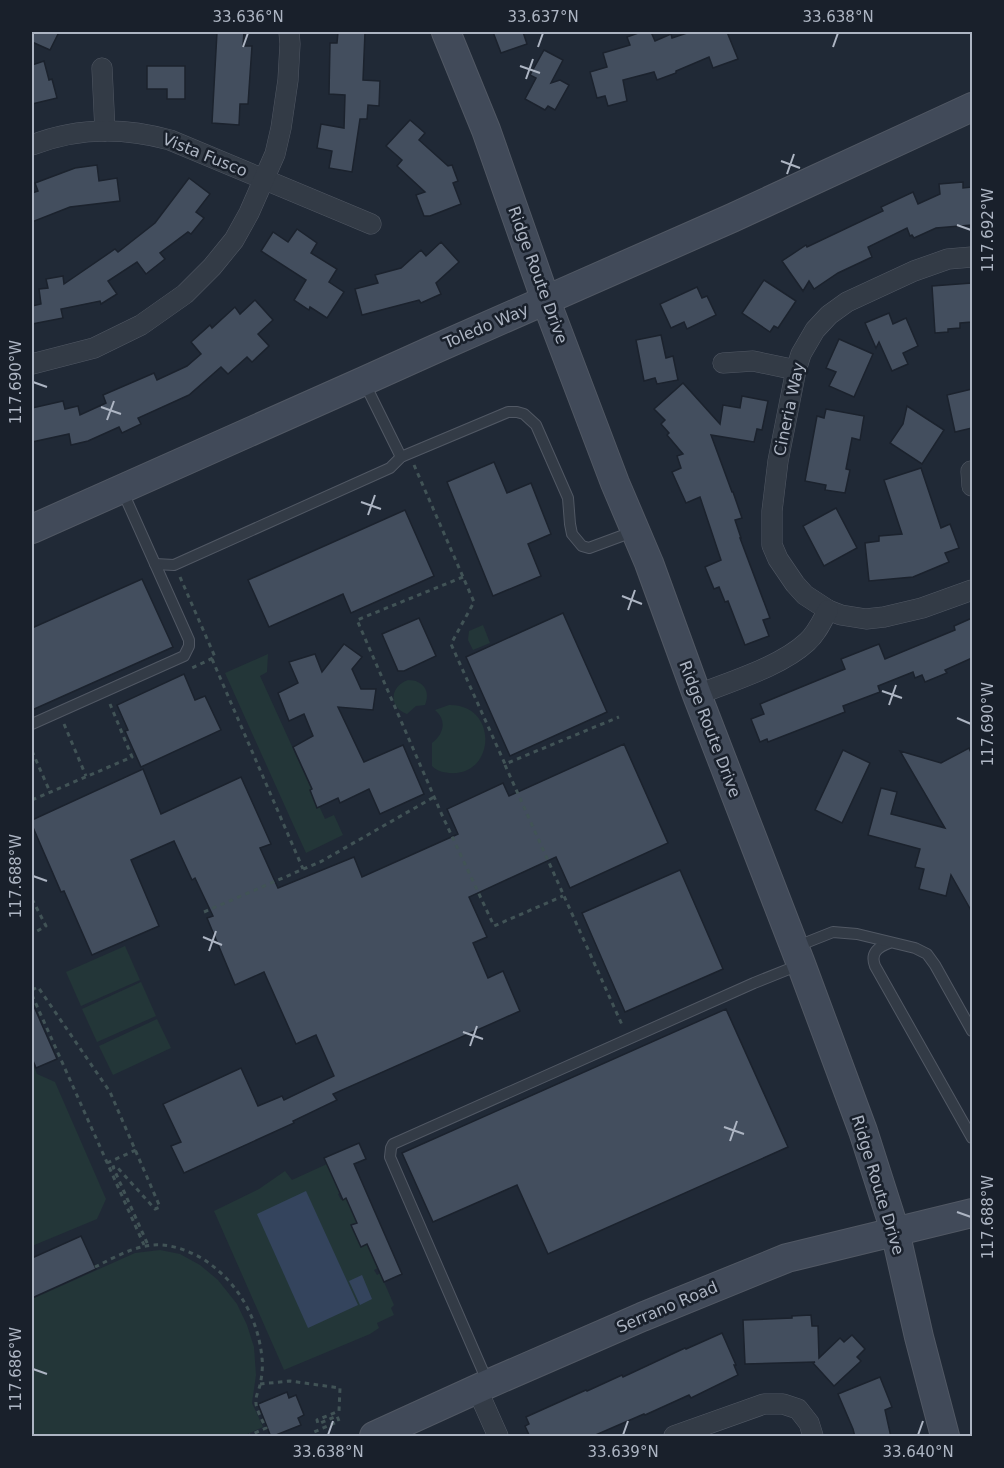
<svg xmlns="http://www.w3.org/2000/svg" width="1004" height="1468" font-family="'DejaVu Sans',sans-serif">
<rect width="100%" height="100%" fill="#202936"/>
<!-- green -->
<g fill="#233638">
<path d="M483,625L490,643L473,650L468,640L469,631Z"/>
<path d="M268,654L267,672L260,676L325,819L334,815L343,835L306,853L225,673Z"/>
<path d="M408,680C423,680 431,691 425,705L416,706L407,714C388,707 390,686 408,680Z"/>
<path d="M449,705C499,704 496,777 449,773C442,772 437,771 432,766V743C444,734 447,720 435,710Z"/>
<path d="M125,946L140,980L81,1006L66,972Z"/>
<path d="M141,982L156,1016L97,1042L82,1009Z"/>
<path d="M157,1019L171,1048L113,1075L99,1046Z"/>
<path d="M32,1062L37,1074L55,1082L106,1199L97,1219L32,1246Z"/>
<path d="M327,1164L331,1174L335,1172L343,1191L338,1194L341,1200L346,1198L357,1223L351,1226L361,1247L367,1244L378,1268L374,1270L377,1275L380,1273L394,1305L391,1308L394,1315L377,1323L379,1328L370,1334L284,1370L214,1211L259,1189L285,1171L292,1180Z"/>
<path d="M160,1250L180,1254L200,1265L218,1280L237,1304L247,1325L254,1347L256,1375L252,1403L263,1427L243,1436H32V1299L135,1253Z"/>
</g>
<!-- water -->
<g fill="#34445d">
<path d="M306,1191L358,1305L308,1328L257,1214Z"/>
<path d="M362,1275L372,1299L360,1305L349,1281Z"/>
</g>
<!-- building -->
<g fill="#434e5e" stroke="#1b222d" stroke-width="1.5">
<path d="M32,32H59L50,50L32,42Z"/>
<path d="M217,32H244L243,46H252L248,104H240L239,125L212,123Z"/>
<path d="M338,32H365L363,80L380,81L379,106L368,105L367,119H360L352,172L329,168L332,151L317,148L321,124L344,128L345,95L329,94L330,43H337Z"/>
<path d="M493,32H523L527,44L501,53Z"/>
<path d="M641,32H651L655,41L671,34L672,38L690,32H727L738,59L713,68L709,57L676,71V73L657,80L654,72L623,80L627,101L608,106L605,96L597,98L590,72L607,67L603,53L630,45L627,37Z"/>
<path d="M544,50L563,60L551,83L560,80L569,85L555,110L548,106L545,110L525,99L536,78L530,75Z"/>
<path d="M44,61L49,80L52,79L57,98L32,104V65Z"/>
<path d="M147,66H185V99H167V89H147Z"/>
<path d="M410,120L425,133L419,140L448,166L452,165L458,181L453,183L461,204L430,216H424L416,195L425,192L397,166L402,160L386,146Z"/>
<path d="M97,165L99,181L117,178L120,201L70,207L32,222V193L38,191L35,183L75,168Z"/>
<path d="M189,178L210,194L196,212L204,218L191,234L188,232L160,253L165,259L146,274L137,262L108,281L117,294L101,304L100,301L61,309L63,318L32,324V306L41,304L39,289L48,288L46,279L63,276L64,284L115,249L118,252L155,223Z"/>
<path d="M963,182V188L972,187V225L936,228L914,238L912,235L910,236L907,228L868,247L872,257L838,273L814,289L809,281L803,291L782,261L806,245L807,247L883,211L881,207L913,192L918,204L940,194L939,184Z"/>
<path d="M297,229L317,243L311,253L337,269L329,282L344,292L327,318L310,307L309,310L294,300L306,280L261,251L273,232L288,242Z"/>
<path d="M441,242L459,262L436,283L441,294L421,303L419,300L362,315L355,289L378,283L375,275L401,268L421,250L426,256Z"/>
<path d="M764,280L796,301L778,328L774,326L770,332L742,313Z"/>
<path d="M972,283V322L960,323V328L948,329V332L935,333L932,286Z"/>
<path d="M697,287L702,298L707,296L716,315L687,329L684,322L671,328L660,304Z"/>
<path d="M255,300L273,320L258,334L269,346L252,362L247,357L228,374L221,367L189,395L138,418L141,424L122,433L119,427L88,441L71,445L69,434L32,442V408L63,401L65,409L78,406L80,415L106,403L103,395L154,373L157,380L187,366L201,354L191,342L210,325L212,328L235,307L240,314Z"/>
<path d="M889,313L893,324L906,318L918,346L903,353L908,364L892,371L879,342L876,348L865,323Z"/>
<path d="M661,335L666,358L673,356L678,380L657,384L655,378L644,381L636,340Z"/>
<path d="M839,339L873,354L854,397L829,386L836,372L826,368Z"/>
<path d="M683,383L720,424L723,405L740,408L742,396L768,401L762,430L757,429L754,442L711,435L732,492H733L742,518L735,520L741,538H740L770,618L763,620L769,636L745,645L728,601L725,602L719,587L714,589L705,567L721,560L700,497L686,503L672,472L681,468L677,456L683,454L667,435L669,433L661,424L665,420L654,409Z"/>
<path d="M972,389V428L955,432L947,395Z"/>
<path d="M907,406L944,430L922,464L890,443L903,424Z"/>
<path d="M826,409L864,416L860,440L852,438L846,469L850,470L845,493L825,490L826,485L805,481L817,416L824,418Z"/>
<path d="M494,462L507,493L531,483L551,534L528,544L541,576L493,596L447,482Z"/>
<path d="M921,468L941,528L950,524L959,548L945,553L949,562L913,577L869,581L865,543L879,541V536L902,534L884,480Z"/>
<path d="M836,508L857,548L824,566L803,526Z"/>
<path d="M405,510L434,576L351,613L343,594L269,627L248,580Z"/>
<path d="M142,579L173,647L32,710V628Z"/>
<path d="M563,613L607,712L510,756L466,657Z"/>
<path d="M419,618L436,656L404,671H398L382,634Z"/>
<path d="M972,618V658L945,670L947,673L925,682L922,675L915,678L913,672L878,686L880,692L843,706L845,712L768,742L767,739L760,742L751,719L764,714L760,704L845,669L841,659L879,644L885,659L955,630L954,626Z"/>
<path d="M344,644L362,657L352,669L361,689H376L373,710L338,707L364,762L403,745L424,794L380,814L369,789L340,803L338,798L317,808L310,790L312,789L293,747L313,736L304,714L289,721L278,693L298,683L289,662L315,654L322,672Z"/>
<path d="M184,674L195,700L205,696L221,730L141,767L125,731L128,730L117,705Z"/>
<path d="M624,744L668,843L570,888L556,857L469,897L487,937L473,943L488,978L503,971L520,1011L333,1094L337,1100L293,1121L294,1123L184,1173L171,1146L181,1142L163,1104L241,1068L258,1106L282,1096L284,1100L334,1076L316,1035L296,1044L264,972L235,985L207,918L213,916L195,878L192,880L174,841L131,860L159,926L92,955L64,891L61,892L32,825V820L143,769L161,814L241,777L271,844L260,848L278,888L354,857L362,877L458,834L447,809L503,783L509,796Z"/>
<path d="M969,748L972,755V912L951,875L946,896L919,889L924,869L915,867L920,849L868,835L881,788L897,792L891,814L945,828L900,751L941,763Z"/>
<path d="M843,750L870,763L842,823L815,810Z"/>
<path d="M680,870L723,969L625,1012L582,913Z"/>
<path d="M32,1002L57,1059L36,1068L32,1058Z"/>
<path d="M726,1009L788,1147L548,1254L517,1185L433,1222L402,1153Z"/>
<path d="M359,1143L366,1159L354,1164L402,1274L384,1282L367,1244L361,1247L351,1225L357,1223L346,1198L343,1200L324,1158Z"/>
<path d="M81,1236L96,1269L32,1298V1258Z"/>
<path d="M811,1315L812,1326H818L819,1358L840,1338L844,1342L852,1335L865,1349L857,1357L861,1361L834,1386L813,1363L815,1362L745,1364L743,1320L792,1318V1316Z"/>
<path d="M722,1333L736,1365H734L738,1375L691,1398L689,1395L645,1415L644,1414L591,1437H530L525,1426L529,1424L526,1417L586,1390L587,1391L622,1375L623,1377L685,1348L686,1349Z"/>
<path d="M880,1377L892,1407L885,1410L891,1437H855L853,1429L838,1394Z"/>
<path d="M287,1392L289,1398L296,1395L304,1415L298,1418L301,1425L271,1437L258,1404Z"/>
</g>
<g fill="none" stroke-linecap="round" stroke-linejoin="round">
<defs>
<g id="lane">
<path d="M364,382L401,457"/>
<path d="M155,564L174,565L390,468L401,457L508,412H517L524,414L536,425L568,498L570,524L572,534L582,546L589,548L635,531"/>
<path d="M32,724L184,656L189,646V640L122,490"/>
<path d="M889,943C878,947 870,953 875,966L972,1138"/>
<path d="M795,947L833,932L857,934L915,948L927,954L935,965L972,1031"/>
<path d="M488,1383L390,1157L391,1148L393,1144L754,983L799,965"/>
</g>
<g id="street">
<path d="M102,68L105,131"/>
<path d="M32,145C78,127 123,127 170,140L371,224"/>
<path d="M972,257L948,259L914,271L847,302L829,315L815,330L801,354L796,370L778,461L772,511V545L778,559L795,584L805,595L828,610L841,615L866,619L884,617L922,608L972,590"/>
<path d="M723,363L753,361L796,370"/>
<path d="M32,364L94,348L141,325L185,294L212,267L234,240L249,213L275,154L281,128L288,80L290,44L289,32"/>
<path d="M971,471L972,486"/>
<path d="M697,695C731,681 780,667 807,642C817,633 822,621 828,610"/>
<path d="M477,1389L498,1436"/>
<path d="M674,1436L764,1404H783L798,1409L809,1423L813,1436"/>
</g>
<g id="secondary">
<path d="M446,32L486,130L546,301L615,483L649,563L697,695L801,964L863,1131L895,1231L919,1337L945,1436"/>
<path d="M32,529L364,381L435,349L732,218L972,107"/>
<path d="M374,1436L488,1384L642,1317L787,1258L972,1213"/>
</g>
</defs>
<!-- lane casing -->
<use href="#lane" stroke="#515864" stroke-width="12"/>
<!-- street casing -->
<use href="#street" stroke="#515864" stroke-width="21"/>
<!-- secondary casing -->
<use href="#secondary" stroke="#515864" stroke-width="30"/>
<!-- path -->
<g stroke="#415356" stroke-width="3" stroke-dasharray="4.5 4.5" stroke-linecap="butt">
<path d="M414,465L474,602L451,644L505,764L619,717"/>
<path d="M180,577L215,657L192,668"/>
<path d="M463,577L357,620L442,815L494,926L563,896"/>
<path d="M212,659L303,869"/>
<path d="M64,724L86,776"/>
<path d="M32,751L50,792"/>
<path d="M505,765L623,1027"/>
<path d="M32,800L132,757L110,704"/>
<path d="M32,899L46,926L32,934"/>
<path d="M204,912L322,861L434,797"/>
<path d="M32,990L38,987L110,1092L160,1207L155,1209L116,1166L113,1167L148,1245"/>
<path d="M32,995L144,1245"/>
<path d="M107,1163L136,1150"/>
<path d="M95,1267C111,1259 129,1249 146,1246C165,1242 186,1249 203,1259C237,1281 258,1317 262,1358C263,1366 262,1376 260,1385C259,1390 255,1397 256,1403C256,1409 263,1422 266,1428L248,1436"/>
<path d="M260,1384L290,1381L340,1388L339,1411L317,1420L318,1424L337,1416L339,1421L314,1432L315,1436"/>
</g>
<!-- lane -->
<use href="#lane" stroke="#333b46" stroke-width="10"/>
<!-- street -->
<use href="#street" stroke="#333b46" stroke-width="20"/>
<!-- secondary -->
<use href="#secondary" stroke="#414a59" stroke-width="28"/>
</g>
<!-- ticks -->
<path fill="none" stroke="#adb5c3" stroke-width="2" d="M243,47L248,33M538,47L543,33M833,47L838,33M520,66L540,73M526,79L533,59M781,161L800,168M787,174L794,154M957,225L971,230M33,382L47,387M101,407L121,414M107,420L114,401M361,502L381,509M368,515L375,495M622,596L642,604M628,610L635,590M882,691L902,698M889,705L896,685M957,718L971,724M33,876L47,881M203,937L222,945M209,951L216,931M463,1032L483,1039M470,1046L477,1026M724,1127L744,1134M730,1141L737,1121M957,1212L971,1217M33,1369L47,1374M328,1435L333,1421M623,1435L628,1421M918,1435L923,1421"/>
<g text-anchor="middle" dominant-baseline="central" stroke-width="5" stroke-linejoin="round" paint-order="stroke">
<!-- street labels -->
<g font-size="16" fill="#adb5c3" stroke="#19202b">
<text transform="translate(205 155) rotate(22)">Vista Fusco</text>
<text transform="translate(538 275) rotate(70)">Ridge Route Drive</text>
<text transform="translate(486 326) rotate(-23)">Toledo Way</text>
<text transform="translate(789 409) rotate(-78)">Cineria Way</text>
<text transform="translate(710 729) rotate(69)">Ridge Route Drive</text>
<text transform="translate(878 1185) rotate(73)">Ridge Route Drive</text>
<text transform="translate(667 1307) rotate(-23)">Serrano Road</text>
</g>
</g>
<!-- border -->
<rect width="1004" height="1468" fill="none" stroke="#19202b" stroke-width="66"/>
<rect x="33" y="33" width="938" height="1402" fill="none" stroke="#adb5c3" stroke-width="2"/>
<g font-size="15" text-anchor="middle" fill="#adb5c3">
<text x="248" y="22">33.636°N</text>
<text x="543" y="22">33.637°N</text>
<text x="838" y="22">33.638°N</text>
<text transform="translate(988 230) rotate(-90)" y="5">117.692°W</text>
<text transform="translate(16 382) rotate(-90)" y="5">117.690°W</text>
<text transform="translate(988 724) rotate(-90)" y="5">117.690°W</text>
<text transform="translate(16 876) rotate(-90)" y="5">117.688°W</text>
<text transform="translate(988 1217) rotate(-90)" y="5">117.688°W</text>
<text transform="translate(16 1369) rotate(-90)" y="5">117.686°W</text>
<text x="328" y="1457">33.638°N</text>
<text x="623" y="1457">33.639°N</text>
<text x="918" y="1457">33.640°N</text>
</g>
</svg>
